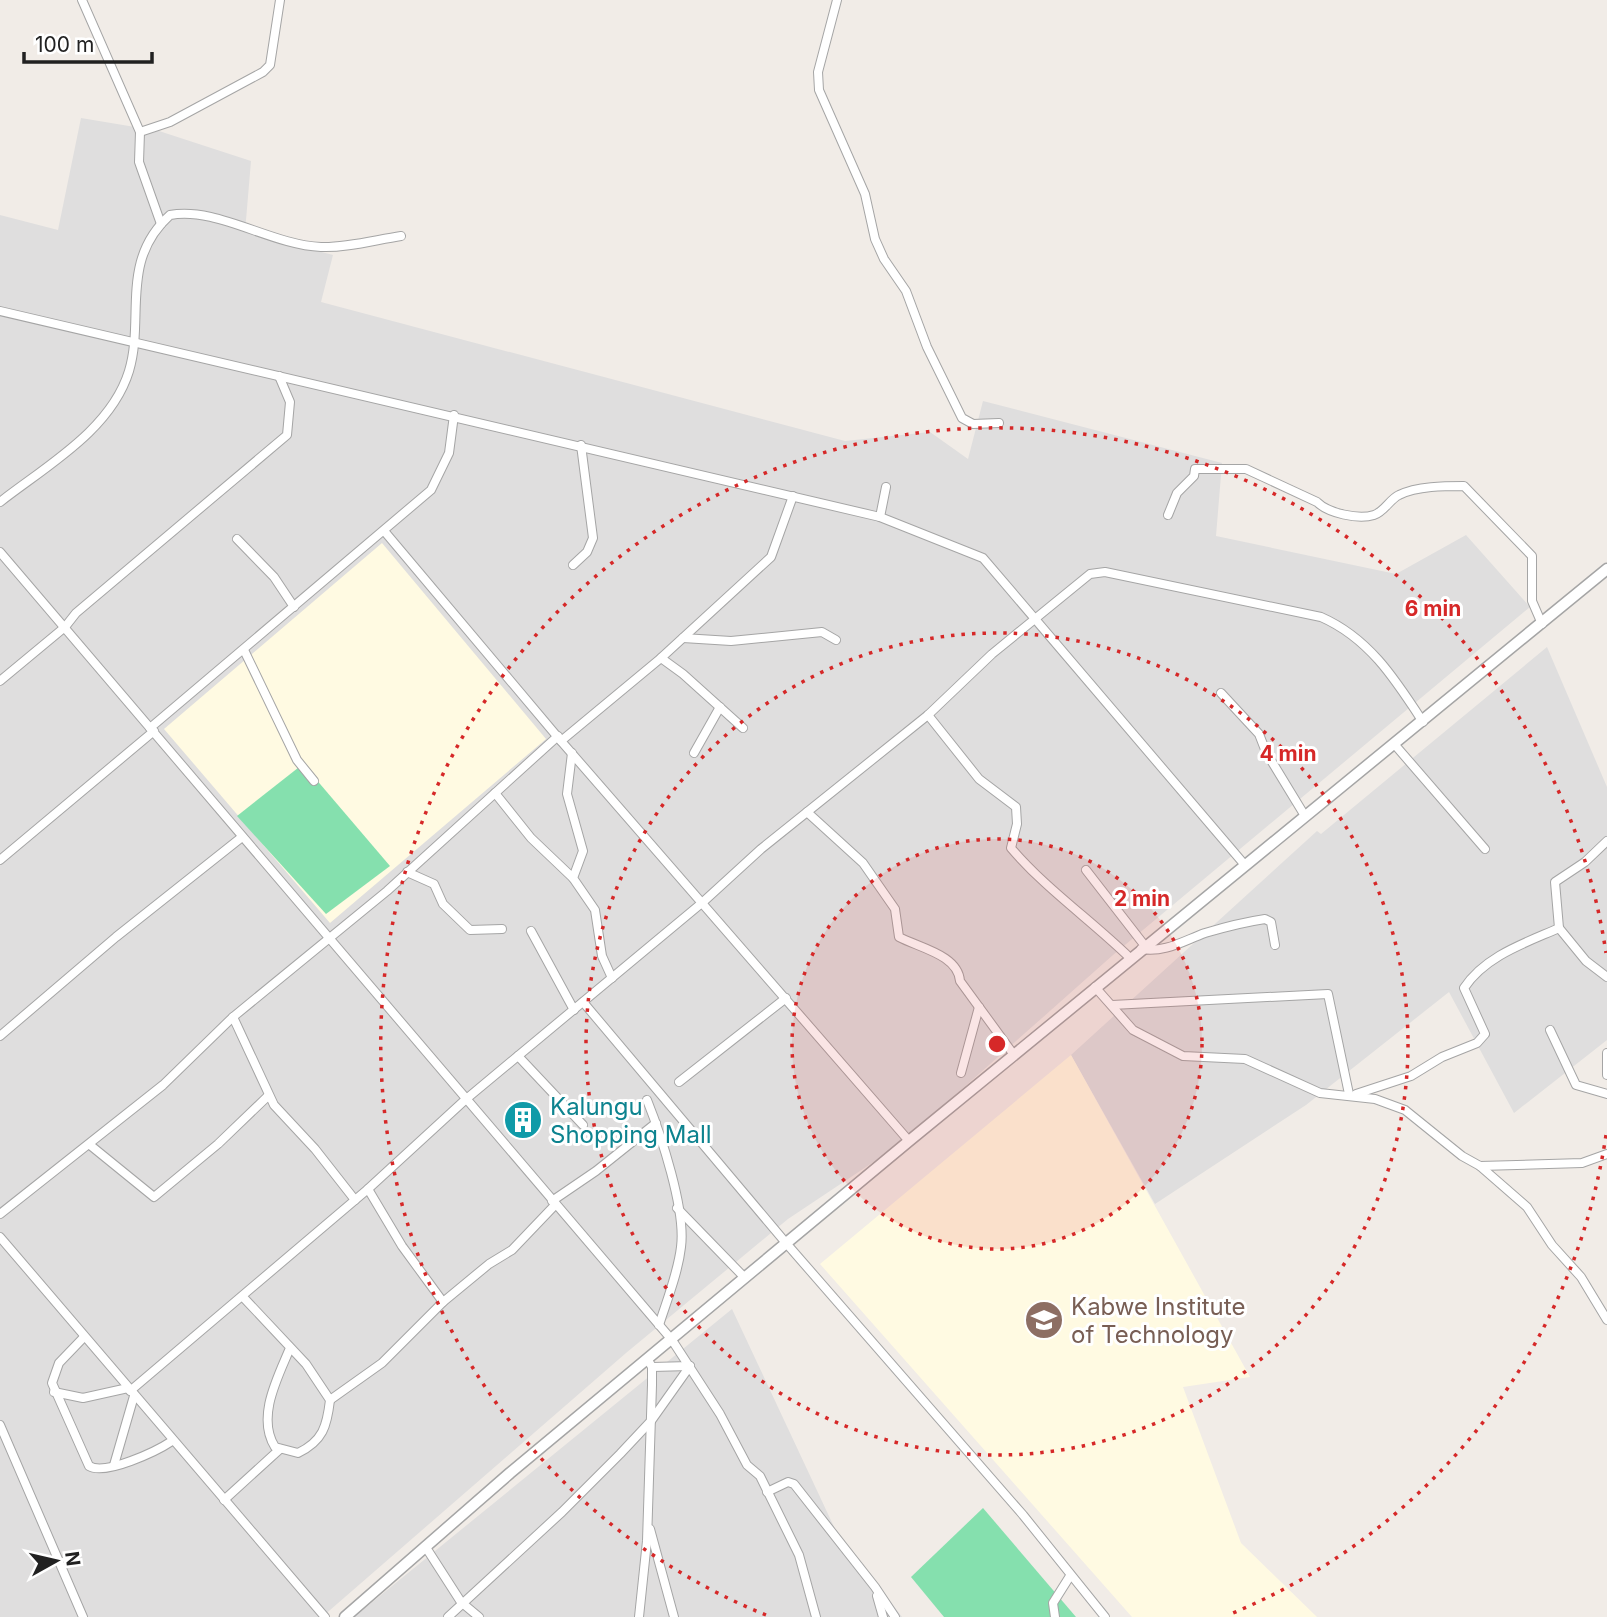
<svg xmlns="http://www.w3.org/2000/svg" width="1607" height="1617" font-family="Inter,sans-serif">
<rect width="100%" height="100%" fill="#f1ece7"/>
<!-- residential -->
<g fill="#dfdede">
<path d="M81,118L159,131L251,161L245,232L333,255L321,302L845,441L930,432L968,459L983,401L1222,463L1216,536L1396,574L1466,535L1530,607L1113,955L899,1145L788,1219L626,1353L322,1617H0V215L58,230Z"/>
<path d="M1547,647L1607,787V1040L1514,1113L1449,992L1306,1105L1155,1204L1071,1055L1317,831L1321,834Z"/>
<path d="M732,1309L835,1529L902,1617H354Z"/>
</g>
<!-- education -->
<g fill="#fffae2">
<path d="M382,543L546,739L330,923L164,729Z"/>
<path d="M1071,1055L1250,1377L1183,1387L1241,1543L1317,1617H1132L820,1264Z"/>
</g>
<!-- pitch -->
<g fill="#85e0ae">
<path d="M303,764L390,866L326,914L237,816Z"/>
<path d="M983,1508L1076,1617H944L911,1577Z"/>
</g>
<g fill="none" stroke-linecap="round" stroke-linejoin="round">
<defs>
<g id="minor">
<path d="M82,0L140,132L139,162L161,224"/>
<path d="M837,0L818,72L819,90L865,194L875,239L884,259L906,291L927,347L962,418L973,424L999,423"/>
<path d="M140,132L170,122L263,72L270,65L280,0"/>
<path d="M0,311L880,517L983,558L1244,864"/>
<path d="M0,502C46,466 111,430 129,371C145,318 119,261 170,215C216,206 271,245 321,247C346,248 375,240 401,236"/>
<path d="M1168,515L1177,493L1194,476L1195,469H1246L1317,502C1328,513 1358,520 1374,515C1384,512 1390,499 1399,495C1417,486 1445,486 1464,486L1532,556V601L1542,624"/>
<path d="M880,517L886,487"/>
<path d="M385,532L561,741L909,1141"/>
<path d="M237,539L274,577L294,607"/>
<path d="M0,552L672,1340L720,1414L747,1465L760,1476L799,1555L816,1617"/>
<path d="M573,565L587,552L593,538L581,445"/>
<path d="M683,638L731,641L822,632L836,640"/>
<path d="M244,650L297,760L314,781"/>
<path d="M661,658L683,674L743,728"/>
<path d="M0,681L65,627L76,613L287,435L290,402L279,376"/>
<path d="M1221,693L1259,734L1266,752L1305,816"/>
<path d="M928,715L979,779L1016,807L1017,824L1011,848C1046,889 1091,920 1130,958"/>
<path d="M150,728L431,490L449,453L454,415"/>
<path d="M561,741L661,658L771,557L793,496"/>
<path d="M1395,745L1485,849"/>
<path d="M572,753L567,794L583,851L573,878L595,910L602,956L612,978"/>
<path d="M694,753L720,707"/>
<path d="M495,793L531,838L573,878"/>
<path d="M807,812L863,863L895,909L899,937C920,948 958,955 960,981L1014,1055"/>
<path d="M0,860L154,731"/>
<path d="M1086,870L1145,946"/>
<path d="M407,872L434,884L443,904L470,930L502,929"/>
<path d="M1559,928L1586,961L1607,977"/>
<path d="M531,931L574,1010"/>
<path d="M1141,949C1165,953 1183,941 1205,933C1225,927 1245,922 1265,919L1271,922L1275,945"/>
<path d="M1095,987L1133,1030L1183,1056L1245,1059L1320,1093L1375,1099L1405,1110L1462,1156L1480,1166L1582,1163L1607,1154"/>
<path d="M583,1002L786,1243L1023,1515L1105,1617"/>
<path d="M1112,1005L1328,994L1349,1094"/>
<path d="M233,1017L274,1105L315,1149L355,1200"/>
<path d="M1550,1030L1576,1085L1607,1094"/>
<path d="M0,1036L116,937L242,837"/>
<path d="M1607,1053V1075"/>
<path d="M518,1056L583,1125"/>
<path d="M961,1073L979,1007"/>
<path d="M679,1082L786,998"/>
<path d="M1356,1094L1411,1076L1442,1057L1477,1043L1485,1034L1464,988C1485,956 1525,943 1559,928L1555,882L1585,862L1607,841"/>
<path d="M647,1100C661,1135 686,1210 681,1247C678,1273 667,1300 659,1325"/>
<path d="M90,1145L154,1197L218,1144L268,1096"/>
<path d="M1480,1166L1527,1207L1552,1245L1581,1277L1607,1320"/>
<path d="M368,1189L402,1246L443,1302"/>
<path d="M552,1201L596,1171L656,1123"/>
<path d="M677,1208L745,1278"/>
<path d="M0,1214L163,1085L233,1017L387,891L558,736"/>
<path d="M0,1237L325,1617"/>
<path d="M243,1297L306,1364L330,1400C327,1426 323,1441 298,1453L275,1447C256,1417 278,1377 290,1348"/>
<path d="M84,1337L59,1363L52,1383L89,1466C105,1476 157,1451 172,1441"/>
<path d="M652,1367L690,1366"/>
<path d="M130,1391L368,1189L465,1100L703,902L761,849L928,715L992,654L1090,574L1105,572L1321,617C1369,638 1395,679 1423,722"/>
<path d="M54,1392L83,1398L128,1388"/>
<path d="M330,1400L382,1363L443,1302L489,1264L512,1250L555,1205"/>
<path d="M0,1425L83,1617"/>
<path d="M114,1465L134,1396"/>
<path d="M767,1492L788,1482L794,1484L875,1587L895,1617"/>
<path d="M224,1500L280,1449"/>
<path d="M650,1529L674,1617"/>
<path d="M425,1546L461,1602L479,1617"/>
<path d="M877,1596L883,1617"/>
<path d="M448,1617L562,1512L620,1454L651,1421L690,1366"/>
<path d="M639,1617L647,1541L652,1385V1367L648,1360"/>
<path d="M1055,1617L1053,1603L1070,1576"/>
</g>
<path id="tertiary" d="M345,1617L510,1473L909,1141L1607,569"/>
</defs>
<!-- minor casing -->
<use href="#minor" stroke="#a5a5a5" stroke-width="10"/>
<!-- tertiary casing -->
<use href="#tertiary" stroke="#a5a5a5" stroke-width="13"/>
<!-- minor -->
<use href="#minor" stroke="#fff" stroke-width="8"/>
<!-- tertiary -->
<use href="#tertiary" stroke="#fff" stroke-width="10"/>
</g>
<!-- distance rings -->
<circle cx="997" cy="1044" r="205" fill="#d62828" fill-opacity=".12"/>
<g fill="none" stroke="#d62828" stroke-width="3.5" stroke-dasharray="3.5 7">
<circle cx="997" cy="1044" r="205"/>
<circle cx="997" cy="1044" r="411"/>
<path d="M1606 1135A616 616 0 0 1 1228 1615M766 1615A616 616 0 1 1 1606 953"/>
</g>
<!-- icons -->
<defs>
<symbol id="building-disc" viewBox="-11 -11 22 22"><circle r="9.5" fill="#0f9aa8" stroke="#fff"/><path d="M-4-6H4V6H1V3H-1V6H-4ZM-2.5-4.3h1.7v1.8h-1.7ZM.8-4.3h1.7v1.8H.8ZM-2.5-1h1.7V.8h-1.7ZM.8-1h1.7V.8H.8Z" fill="#fff"/></symbol>
<symbol id="school-disc" viewBox="-11 -11 22 22"><circle r="9.5" fill="#8d6e63" stroke="#fff"/><path d="M0-5L7-2L0 1L-7-2ZM-4 1L0 2.5L4 1V4Q0 6-4 4Z" fill="#fff"/></symbol>
</defs>
<g fill-rule="evenodd">
<use href="#building-disc" x="501" y="1098" width="44" height="44"/>
<use href="#school-disc" x="1022" y="1298" width="44" height="44"/>
</g>
<g text-anchor="middle" dominant-baseline="central" stroke-width="6" stroke-linejoin="round" paint-order="stroke">
<!-- culture labels -->
<g font-size="24" fill="#0d838f" stroke="#fff" text-anchor="start">
<text x="550" y="1106">Kalungu<tspan x="550" dy="28">Shopping Mall</tspan></text>
</g>
<!-- education labels -->
<g font-size="24" fill="#785e54" stroke="#fff" text-anchor="start">
<text x="1071" y="1306">Kabwe Institute<tspan x="1071" dy="28">of Technology</tspan></text>
</g>
</g>
<circle cx="997" cy="1044" r="10" fill="#d62828" stroke="#fff" stroke-width="3.5"/>
<g font-size="21" text-anchor="middle" font-weight="bold" fill="#d62828" stroke="#fff" stroke-width="6" stroke-linejoin="round" paint-order="stroke">
<text x="1433" y="616">6 min</text>
<text x="1288" y="761">4 min</text>
<text x="1142" y="906">2 min</text>
</g>
<!-- north arrow -->
<g transform="translate(56 1561) rotate(82)" stroke="#ffffff" stroke-width="5" paint-order="stroke">
<path d="M0-5L12 26L0 18L-12 26Z" fill="#212121"/>
<text y="-10" font-size="19" font-weight="bold" text-anchor="middle" fill="#212121">N</text>
</g>
<!-- scale -->
<path d="M24 52v10h128v-10" fill="none" stroke="#212121" stroke-width="3.5"/>
<text x="35" y="52" font-size="21" fill="#212121" stroke="#ffffff" stroke-width="5" paint-order="stroke">100 m</text>
</svg>
